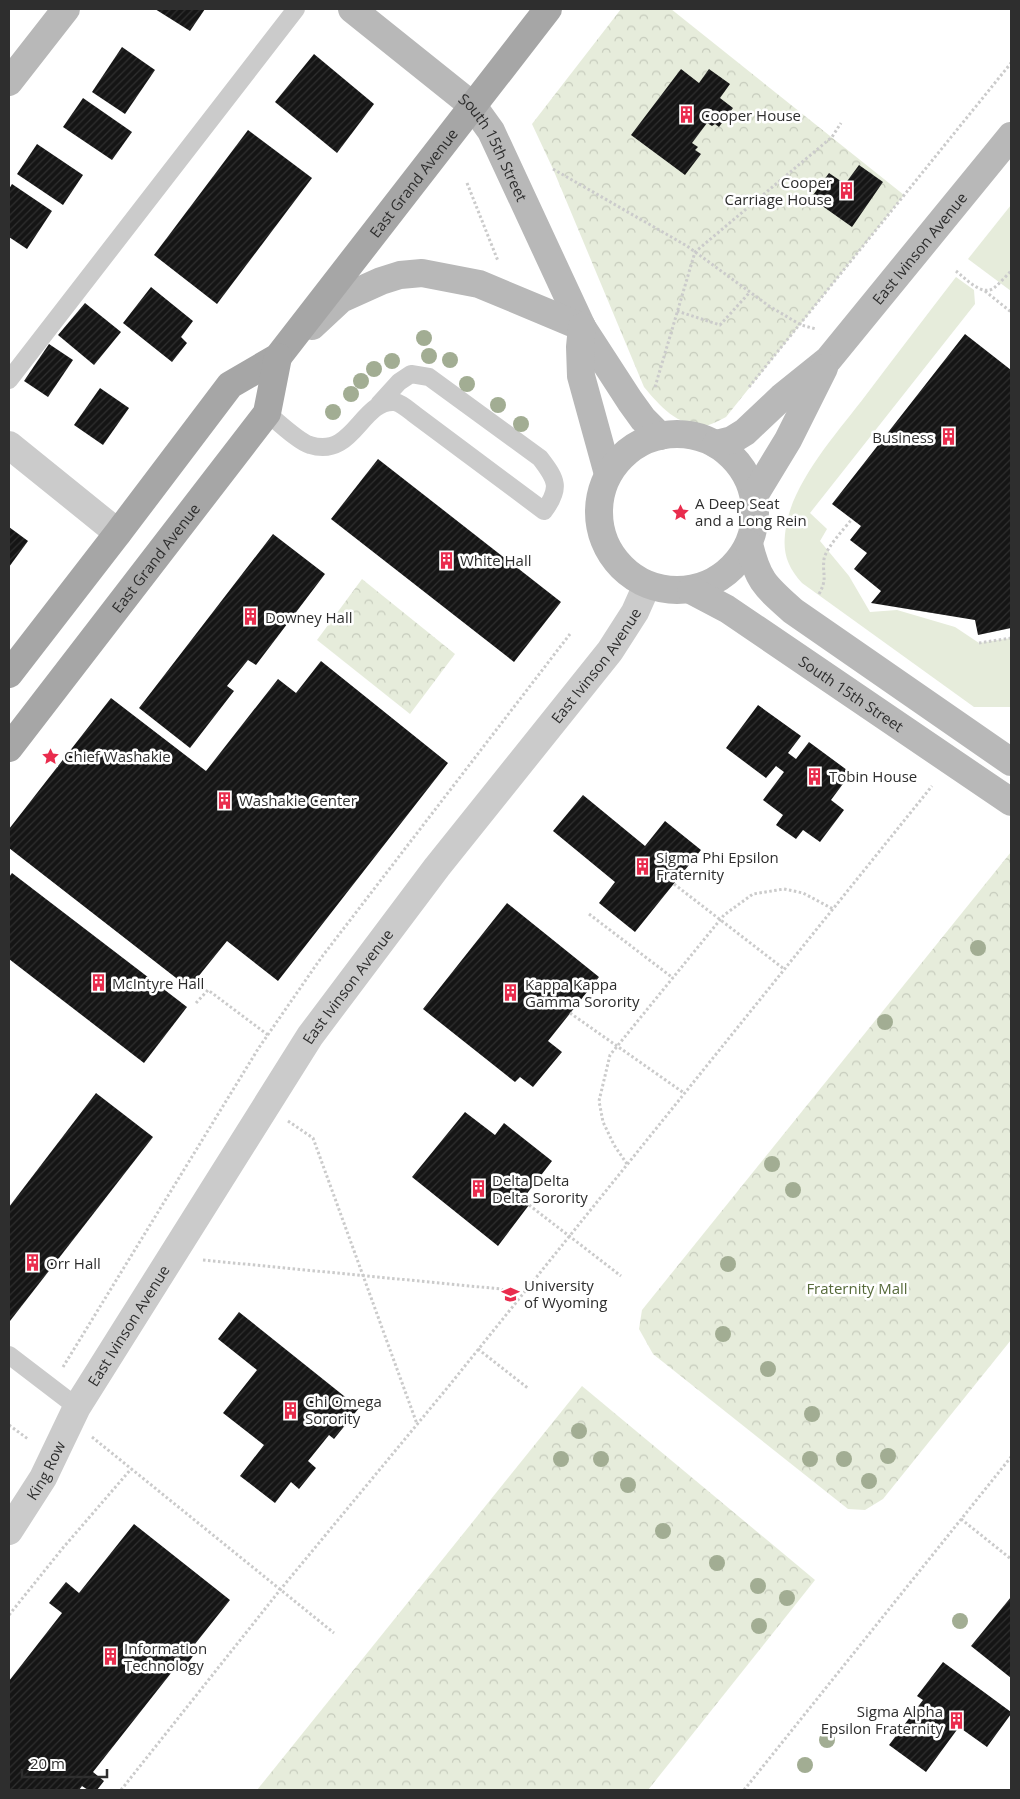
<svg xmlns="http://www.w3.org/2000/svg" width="1020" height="1799" font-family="'Open Sans',sans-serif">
<defs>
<pattern id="park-crowns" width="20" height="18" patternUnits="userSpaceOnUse" patternTransform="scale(1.25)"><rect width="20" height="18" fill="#e6ecdb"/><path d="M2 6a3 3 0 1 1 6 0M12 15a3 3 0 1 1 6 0" fill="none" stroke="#c6cbbc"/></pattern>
<pattern id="building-hatch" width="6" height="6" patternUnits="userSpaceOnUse" patternTransform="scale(1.25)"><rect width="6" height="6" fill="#151515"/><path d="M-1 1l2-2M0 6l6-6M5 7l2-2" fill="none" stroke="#2f2f2f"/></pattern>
</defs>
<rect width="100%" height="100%" fill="#fff"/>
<!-- grass -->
<g fill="#e6ecdb">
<path d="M1011,205V291L968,259Z"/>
<path d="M956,277L974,290L975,304L810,513L827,529L820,541L849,576L870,612L897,610L955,627L979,643L1011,638V707H974L802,583C786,565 782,551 786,527C793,481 838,432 866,395C896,355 926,316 956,277Z"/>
</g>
<!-- park -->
<g fill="url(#park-crowns)">
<path d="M621,9H671L904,195L726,417C720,420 711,425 705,426C677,426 660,406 644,387L553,169L532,124Z"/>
<path d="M362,579L455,654L410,714L317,640Z"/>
<path d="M1011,852V1340L883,1499L865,1510L848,1509L653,1354L639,1329L642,1310Z"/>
<path d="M582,1386L815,1580L648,1790H257Z"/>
</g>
<!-- building -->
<g fill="url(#building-hatch)">
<path d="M155,9H205L190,31Z"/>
<path d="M122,47L155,70L125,114L92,92Z"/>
<path d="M314,54L374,104L337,153L275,102Z"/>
<path d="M681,69L699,83L709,69L730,84L720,98L733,108L719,127L715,124L712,126L707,123L692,143L698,147L695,150L701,154L685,175L631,135Z"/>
<path d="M83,98L132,132L112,160L63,127Z"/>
<path d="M248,130L312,178L217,304L154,255Z"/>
<path d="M37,144L83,175L63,205L17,174Z"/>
<path d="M859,165L883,182L852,227L811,198L829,173L845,184Z"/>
<path d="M12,184L52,211L27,249L9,237V189Z"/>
<path d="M151,287L193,321L181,337L187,343L172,362L123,323Z"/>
<path d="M85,303L121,332L94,365L58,335Z"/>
<path d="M965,334L1011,370V628L978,635L975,620L871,603L881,591L854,569L867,553L850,540L861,526L832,504Z"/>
<path d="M49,344L73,360L48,397L24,381Z"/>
<path d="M100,388L129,408L103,445L74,425Z"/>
<path d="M378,459L561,602L514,662L331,519Z"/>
<path d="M9,527L28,541L9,567Z"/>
<path d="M273,534L325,574L256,665L248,660L227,686L234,691L190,748L139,708Z"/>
<path d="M321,661L448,763L278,981L227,941L189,988L9,848V829L111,698L206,771L278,679L296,693Z"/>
<path d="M758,705L801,736L788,753L796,759L809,742L851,773L831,800L844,810L820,842L803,830L796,839L776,825L783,815L763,800L784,772L776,766L766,778L726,748Z"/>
<path d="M583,795L645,846L665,821L701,850L635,932L599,903L615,882L553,831Z"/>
<path d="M12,873L187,1007L144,1063L9,959V877Z"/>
<path d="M507,903L599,977L548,1041L562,1052L533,1087L520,1077L515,1082L423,1009Z"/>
<path d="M96,1093L153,1137L10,1321L9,1320V1207Z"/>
<path d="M465,1112L495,1135L504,1123L552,1161L522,1200L529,1205L498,1246L412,1177Z"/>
<path d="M239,1312L359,1408L334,1439L329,1435L308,1461L316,1468L299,1489L291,1482L275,1503L240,1476L264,1445L223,1413L257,1370L218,1339Z"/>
<path d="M134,1524L230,1600L195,1644L200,1647L181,1672L175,1668L93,1772L104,1781L97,1790H88L82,1786L79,1790H9V1681L62,1613L49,1603L66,1582L79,1593Z"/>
<path d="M1011,1597V1678L971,1646Z"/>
<path d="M943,1662L1011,1712V1714L987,1747L959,1727L926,1772L889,1745L923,1700L917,1696Z"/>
</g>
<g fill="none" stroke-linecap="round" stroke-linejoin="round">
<!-- path -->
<g stroke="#cbcbcb" stroke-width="3" stroke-dasharray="2.5 2.5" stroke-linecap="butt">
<path d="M553,169L687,246L769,306L801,325L816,329"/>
<path d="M467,183L498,261"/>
<path d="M956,271C965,278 982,297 994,288C1000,283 1006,276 1011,271"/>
<path d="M985,291L1011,312"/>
<path d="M677,311L720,325L750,292"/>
<path d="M655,387L695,252L832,137L841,123"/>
<path d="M749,387L1011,63"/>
<path d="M819,594C828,578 822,575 824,559C826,548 844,529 852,519"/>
<path d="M979,643L1011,638"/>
<path d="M674,884L784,969"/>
<path d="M589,914L673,978"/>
<path d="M196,1003L208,990L268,1035"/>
<path d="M570,1013L684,1093"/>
<path d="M288,1121L313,1138L417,1424"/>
<path d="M627,1164L614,1145L603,1122L599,1101L610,1055L724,915L753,894L784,889L803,893L833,909"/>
<path d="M529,1205L621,1276"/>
<path d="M203,1260L501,1289L518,1300"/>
<path d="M478,1349L529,1389"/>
<path d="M63,1367L258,1049L321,958L570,634"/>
<path d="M9,1425L28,1439"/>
<path d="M92,1437L334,1633"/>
<path d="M961,1519L1011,1559"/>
<path d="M9,1615L62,1549L131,1469"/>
<path d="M121,1790L280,1590L448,1387L932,786"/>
<path d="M744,1790L1011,1457"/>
</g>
<!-- lane -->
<g stroke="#cbcbcb" stroke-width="18">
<path d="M9,380L296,9"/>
<path d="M267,413C277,421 299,442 310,445C354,459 361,399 395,402C401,403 409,410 414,414L544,511C561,488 557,480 540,458L429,377L411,374L399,382L379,404"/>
<path d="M9,1355L77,1407"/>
</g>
<!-- street -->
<g stroke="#cbcbcb" stroke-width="28">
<path d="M9,445L118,533"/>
<path id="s1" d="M9,1531L43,1478L77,1407L310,1036L437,867L610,651L635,612L647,585"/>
</g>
<!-- secondary -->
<g stroke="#b8b8b8" stroke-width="28">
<path id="s2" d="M352,9L473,106L491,131L582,327L630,401L643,419L660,436"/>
<path d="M9,82L66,9"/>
<path d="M312,326L341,299L381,281L400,275L422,273L479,284L582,327"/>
<path d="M582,327L580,347L581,376L608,474"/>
<circle cx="677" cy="512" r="78"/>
<path id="s3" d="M716,444L732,440L745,432L782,397L828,360L1011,136"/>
<path d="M754,496L788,440L824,368"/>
<path d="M749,544C758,581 765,586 793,611L1011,762"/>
<path id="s4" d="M691,590L727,609L1011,802"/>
</g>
<!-- primary -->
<g stroke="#a6a6a6" stroke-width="28">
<path id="s5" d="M9,674L118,533L230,385L278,357L548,9"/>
<path id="s6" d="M9,748L267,413L278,357"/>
</g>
</g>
<!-- trees -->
<g fill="#a2ad93">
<circle cx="424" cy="338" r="8"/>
<circle cx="429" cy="356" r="8"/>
<circle cx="450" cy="360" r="8"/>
<circle cx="392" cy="361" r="8"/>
<circle cx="374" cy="369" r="8"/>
<circle cx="361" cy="381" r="8"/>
<circle cx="467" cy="384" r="8"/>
<circle cx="351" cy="394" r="8"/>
<circle cx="498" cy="405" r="8"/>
<circle cx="333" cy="412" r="8"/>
<circle cx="521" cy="424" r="8"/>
<circle cx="978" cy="948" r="8"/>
<circle cx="885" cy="1022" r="8"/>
<circle cx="772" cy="1164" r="8"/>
<circle cx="793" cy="1190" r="8"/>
<circle cx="728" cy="1264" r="8"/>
<circle cx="723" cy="1334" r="8"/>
<circle cx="768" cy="1369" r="8"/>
<circle cx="812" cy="1414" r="8"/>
<circle cx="579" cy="1431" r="8"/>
<circle cx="888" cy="1456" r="8"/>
<circle cx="561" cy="1459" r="8"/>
<circle cx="601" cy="1459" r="8"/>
<circle cx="810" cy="1459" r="8"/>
<circle cx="844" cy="1459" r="8"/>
<circle cx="869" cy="1481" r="8"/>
<circle cx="628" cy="1485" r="8"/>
<circle cx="663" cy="1531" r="8"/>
<circle cx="717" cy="1563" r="8"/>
<circle cx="758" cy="1586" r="8"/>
<circle cx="787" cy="1598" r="8"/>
<circle cx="960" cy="1621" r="8"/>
<circle cx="759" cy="1626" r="8"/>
<circle cx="827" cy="1740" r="8"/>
<circle cx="805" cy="1765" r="8"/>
</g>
<!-- icons -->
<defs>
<symbol id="building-bare" viewBox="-9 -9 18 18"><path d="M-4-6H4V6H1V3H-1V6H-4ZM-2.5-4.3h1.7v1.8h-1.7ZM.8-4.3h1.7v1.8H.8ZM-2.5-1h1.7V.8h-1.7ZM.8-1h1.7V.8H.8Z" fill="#e92c4d" stroke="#fff" stroke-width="2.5" paint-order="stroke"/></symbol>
<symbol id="sight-bare" viewBox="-9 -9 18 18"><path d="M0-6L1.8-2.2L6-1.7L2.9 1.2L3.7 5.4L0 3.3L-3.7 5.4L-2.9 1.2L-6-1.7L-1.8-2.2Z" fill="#e92c4d" stroke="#fff" stroke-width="2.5" paint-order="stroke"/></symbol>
<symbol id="university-bare" viewBox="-9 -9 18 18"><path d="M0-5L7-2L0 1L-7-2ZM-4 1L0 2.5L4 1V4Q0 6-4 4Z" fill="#e92c4d" stroke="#fff" stroke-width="2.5" paint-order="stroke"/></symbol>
</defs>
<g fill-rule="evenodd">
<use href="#building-bare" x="674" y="102" width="25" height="25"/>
<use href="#building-bare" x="834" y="178" width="25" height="25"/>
<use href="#building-bare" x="936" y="424" width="25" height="25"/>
<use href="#sight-bare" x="668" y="500" width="25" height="25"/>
<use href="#building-bare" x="434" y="548" width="25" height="25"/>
<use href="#building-bare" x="238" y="604" width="25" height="25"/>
<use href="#sight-bare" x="38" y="744" width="25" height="25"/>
<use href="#building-bare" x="802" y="764" width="25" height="25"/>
<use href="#building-bare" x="212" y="788" width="25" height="25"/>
<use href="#building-bare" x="630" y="854" width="25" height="25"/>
<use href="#building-bare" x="86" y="970" width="25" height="25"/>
<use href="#building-bare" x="498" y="980" width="25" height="25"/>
<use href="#building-bare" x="466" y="1176" width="25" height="25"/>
<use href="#building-bare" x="20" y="1250" width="25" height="25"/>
<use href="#university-bare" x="498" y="1282" width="25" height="25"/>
<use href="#building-bare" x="278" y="1398" width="25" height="25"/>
<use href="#building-bare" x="98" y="1644" width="25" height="25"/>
<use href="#building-bare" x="944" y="1708" width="25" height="25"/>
</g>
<g text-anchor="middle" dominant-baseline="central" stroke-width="5" stroke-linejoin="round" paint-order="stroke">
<!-- poi labels -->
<g font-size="15" fill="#2e2e2e" stroke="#fff" text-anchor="start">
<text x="701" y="115">Cooper House</text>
<text x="832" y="182" text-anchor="end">Cooper<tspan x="832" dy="17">Carriage House</tspan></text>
<text x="934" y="437" text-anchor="end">Business</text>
<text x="695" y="503">A Deep Seat<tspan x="695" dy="17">and a Long Rein</tspan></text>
<text x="460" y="560">White Hall</text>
<text x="265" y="617">Downey Hall</text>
<text x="64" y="756">Chief Washakie</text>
<text x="829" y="776">Tobin House</text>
<text x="239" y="800">Washakie Center</text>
<text x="656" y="857">Sigma Phi Epsilon<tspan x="656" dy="17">Fraternity</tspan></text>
<text x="112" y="983">McIntyre Hall</text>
<text x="525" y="984">Kappa Kappa<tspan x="525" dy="17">Gamma Sorority</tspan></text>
<text x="492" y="1180">Delta Delta<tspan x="492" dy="17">Delta Sorority</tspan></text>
<text x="46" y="1263">Orr Hall</text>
<text x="524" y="1285">University<tspan x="524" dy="17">of Wyoming</tspan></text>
<text x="305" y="1401">Chi Omega<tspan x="305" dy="17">Sorority</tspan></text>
<text x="124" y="1648">Information<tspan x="124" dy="17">Technology</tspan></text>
<text x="943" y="1711" text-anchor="end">Sigma Alpha<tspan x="943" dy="17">Epsilon Fraternity</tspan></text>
</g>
<!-- street labels -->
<g font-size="15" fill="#2e2e2e" stroke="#fff">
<text stroke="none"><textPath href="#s2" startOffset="201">South 15th Street</textPath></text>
<text stroke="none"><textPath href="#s5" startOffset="640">East Grand Avenue</textPath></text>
<text stroke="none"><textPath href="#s3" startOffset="286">East Ivinson Avenue</textPath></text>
<text stroke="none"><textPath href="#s6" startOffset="240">East Grand Avenue</textPath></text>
<text stroke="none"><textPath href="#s1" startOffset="1048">East Ivinson Avenue</textPath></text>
<text stroke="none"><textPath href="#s4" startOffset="191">South 15th Street</textPath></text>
<text stroke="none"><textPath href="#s1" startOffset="642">East Ivinson Avenue</textPath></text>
<text stroke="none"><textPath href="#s1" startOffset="238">East Ivinson Avenue</textPath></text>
<text stroke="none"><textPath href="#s1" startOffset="71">King Row</textPath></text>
</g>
<!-- park labels -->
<g font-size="15" fill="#566a3a" stroke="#fff">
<text x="857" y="1288">Fraternity Mall</text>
</g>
</g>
<!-- border -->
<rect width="1020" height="1799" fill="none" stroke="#2e2e2e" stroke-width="20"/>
<!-- scale -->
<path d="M22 1769v8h85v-8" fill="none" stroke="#2e2e2e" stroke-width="2.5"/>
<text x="30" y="1769" font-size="15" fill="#2e2e2e" stroke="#ffffff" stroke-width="4" paint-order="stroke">20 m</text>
</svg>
